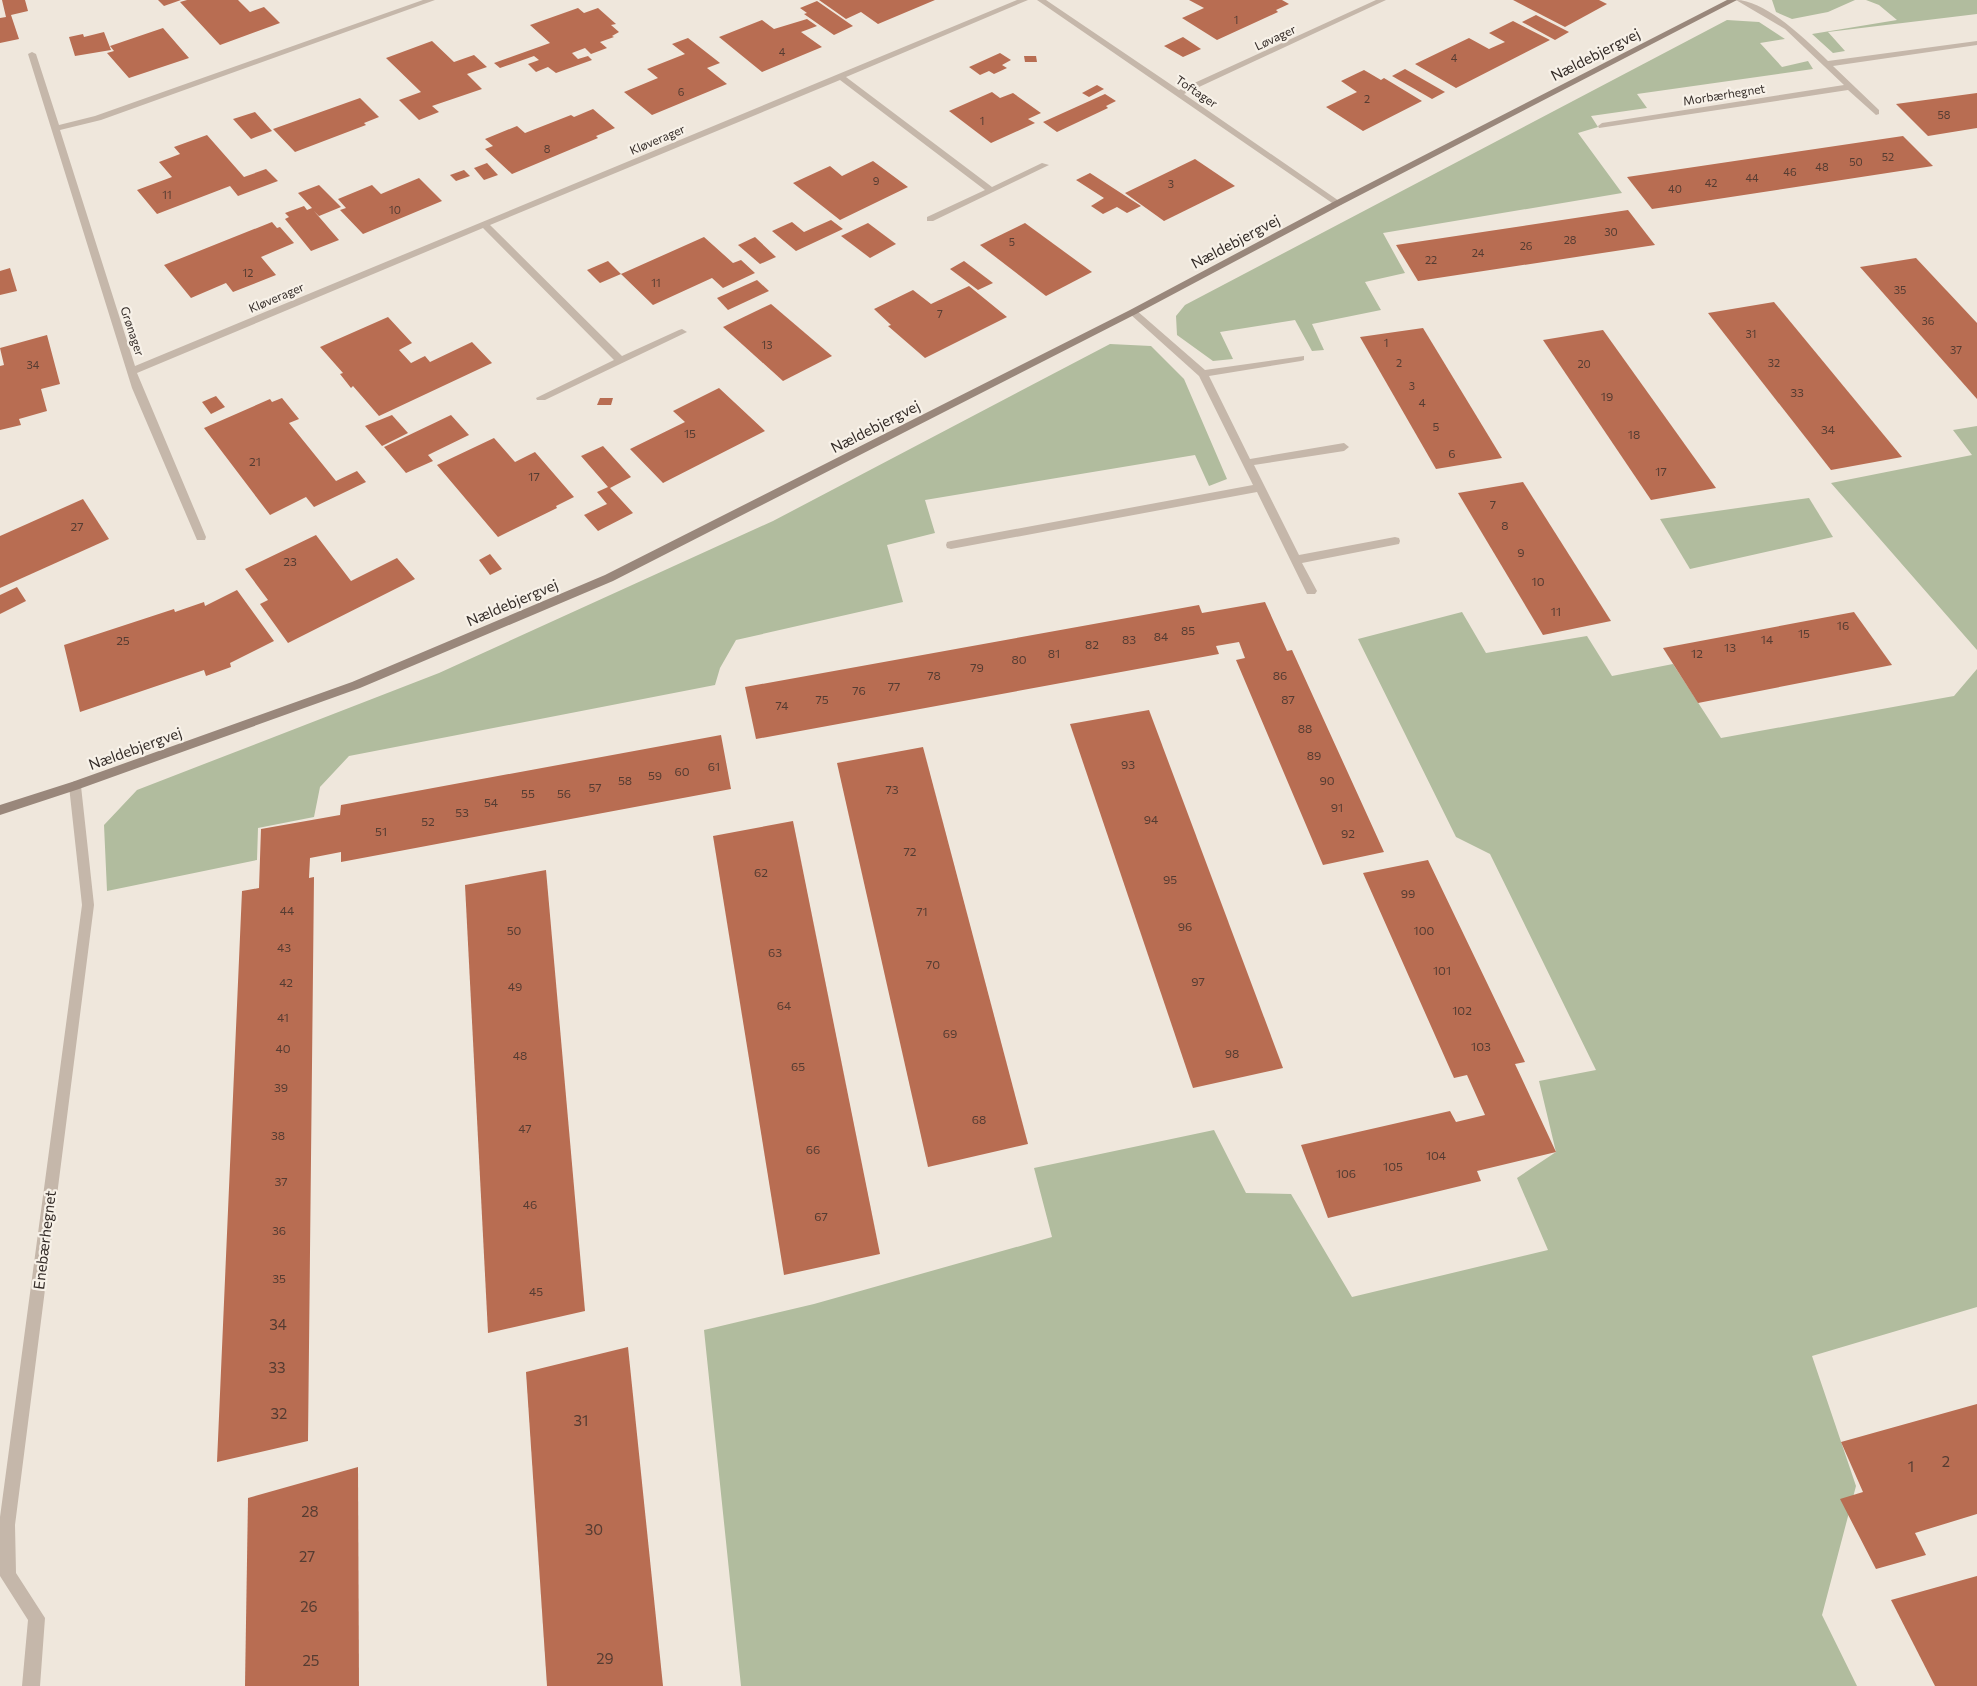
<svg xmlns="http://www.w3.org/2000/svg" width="1977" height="1686" font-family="Commissioner,sans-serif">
<rect width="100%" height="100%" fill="#efe7dc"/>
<!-- green -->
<g fill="#b1bc9e">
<path d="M1772,0H1855L1828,12L1792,19L1776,12Z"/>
<path d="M1866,0H1977V14L1828,32L1845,51L1833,53L1812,34L1897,20L1879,5Z"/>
<path d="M1727,20L1759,22L1785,39L1760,43L1782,67L1808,61L1813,69L1637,94L1647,108L1591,116L1598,127L1578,133L1622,193L1383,233L1405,273L1365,282L1381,310L1312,324L1324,350L1312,351L1295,320L1220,332L1233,359L1213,361L1177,335L1176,316L1185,305Z"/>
<path d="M1110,344L1151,346L1184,379L1227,479L1209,486L1195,455L925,500L935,533L887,545L903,602L736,640L720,668L715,685L349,756L320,787L314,817L258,828L257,860L107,891L104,825L137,790L439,673L773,521Z"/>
<path d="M1977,426V650L1831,483L1972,455L1953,430Z"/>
<path d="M1809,498L1833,537L1690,569L1660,519Z"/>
<path d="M1462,612L1486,653L1587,636L1612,676L1673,664L1721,738L1954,696L1977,669V1307L1812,1356L1856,1486L1822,1615L1857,1686H741L704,1330L814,1304L1052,1237L1034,1168L1214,1130L1246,1193L1291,1194L1352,1297L1548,1250L1517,1178L1556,1152L1539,1081L1596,1070L1490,854L1456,837L1358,639Z"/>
</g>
<!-- building -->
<g fill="#b86d52">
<path d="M2,0H25L28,11L11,15L19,39L0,43V18L6,17Z"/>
<path d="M158,0H181L164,6Z"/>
<path d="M187,0H238L250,12L264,7L280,23L220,45L180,2Z"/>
<path d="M819,0H935L878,24L861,12L846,19Z"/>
<path d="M1189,0H1282L1289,4L1276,10L1278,12L1217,40L1182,18L1204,8Z"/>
<path d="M1513,0H1599L1607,4L1565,27Z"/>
<path d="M817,1L853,26L834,35L804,14L807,13L800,8Z"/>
<path d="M578,8L584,13L598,8L616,24L611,25L619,32L612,36L614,37L600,42L607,48L591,54L585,48L572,53L578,59L588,56L592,60L556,73L548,67L536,72L528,64L539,60L534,56L500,68L494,63L550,43L530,25Z"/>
<path d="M1536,15L1569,32L1555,40L1522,22Z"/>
<path d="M807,19L817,26L801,32L822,47L762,72L719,37L762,20L774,29Z"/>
<path d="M1513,21L1550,40L1456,88L1415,64L1469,38L1489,49L1505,42L1489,33Z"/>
<path d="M163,28L189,58L129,78L107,53L114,51L110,46Z"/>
<path d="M104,32L111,50L75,56L69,37L83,34L84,37Z"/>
<path d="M1183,37L1201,49L1183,57L1164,46Z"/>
<path d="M688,38L720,63L707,68L727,84L652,115L624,92L658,78L647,69L685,54L672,44Z"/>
<path d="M432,41L454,62L474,55L487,67L467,74L482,89L432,106L439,112L419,120L399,100L421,92L386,58Z"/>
<path d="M1000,53L1011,60L1002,65L1007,68L994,74L989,71L980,75L969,67Z"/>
<path d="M1024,56H1036L1037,62H1025Z"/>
<path d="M1405,69L1445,92L1432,99L1392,76Z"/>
<path d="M1364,70L1381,80L1384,78L1422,101L1363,131L1326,107L1357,92L1341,81Z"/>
<path d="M1097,85L1104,89L1089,97L1082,93Z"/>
<path d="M992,92L1000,98L1013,93L1041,113L1028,119L1035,123L991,143L949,111Z"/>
<path d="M1977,93V128L1928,136L1896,104Z"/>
<path d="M1105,94L1116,101L1106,106L1108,108L1057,132L1043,122Z"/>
<path d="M360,98L379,117L364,123L366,125L295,152L273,129Z"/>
<path d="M593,109L615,128L596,136L598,138L512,174L485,149L493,146L485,139L517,126L525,133L571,115L574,117Z"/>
<path d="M255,112L272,131L251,139L233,119Z"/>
<path d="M207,135L244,177L266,169L278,181L238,196L230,186L157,214L137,190L172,177L159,162L180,154L174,147Z"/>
<path d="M1903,136L1933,166L1652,209L1627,177Z"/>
<path d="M1195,159L1235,186L1164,221L1125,193Z"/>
<path d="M873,161L908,187L840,220L793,183L830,166L842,176Z"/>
<path d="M487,163L498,175L484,180L474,168Z"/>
<path d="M464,170L470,176L456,181L450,175Z"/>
<path d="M1090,173L1141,206L1127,213L1117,207L1103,214L1091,206L1104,198L1076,180Z"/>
<path d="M419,178L442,201L363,234L340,210L346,208L338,199L372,185L381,194Z"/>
<path d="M319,185L341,207L319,216L314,211L339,240L311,251L285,219L289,217L285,213L304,206L307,210L312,208L298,193Z"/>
<path d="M1628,210L1655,245L1418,281L1396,245Z"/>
<path d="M831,220L843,229L796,251L772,231L792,222L804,232Z"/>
<path d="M272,222L277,228L280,227L294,243L261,257L276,275L233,292L226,283L191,298L164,265Z"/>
<path d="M868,223L896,244L870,258L841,236Z"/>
<path d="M1025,223L1092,272L1046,296L980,245Z"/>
<path d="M704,237L733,263L741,260L755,273L723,288L712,278L653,305L621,274L600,283L587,270L608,261L621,274Z"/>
<path d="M755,237L776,257L760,264L738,245Z"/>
<path d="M1916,258L1977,323V399L1860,267Z"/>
<path d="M964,261L993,283L978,290L950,269Z"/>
<path d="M10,268L17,291L0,295V271Z"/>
<path d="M757,280L769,291L728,310L717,298Z"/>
<path d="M969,286L1007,317L925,358L888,326L891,325L874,309L913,290L931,304Z"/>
<path d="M1774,302L1902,457L1831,470L1708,313Z"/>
<path d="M771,304L832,356L783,381L723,327Z"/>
<path d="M388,317L412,343L399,350L411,363L425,356L430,362L472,342L492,363L379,416L353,386L351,388L340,374L343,373L320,347Z"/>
<path d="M1423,328L1502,458L1436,469L1360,337Z"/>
<path d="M1603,330L1716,488L1651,500L1543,340Z"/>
<path d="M47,335L60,384L41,389L47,411L19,419L21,425L0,430V366L4,365L0,348Z"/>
<path d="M719,388L765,431L663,483L630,449L685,422L673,411Z"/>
<path d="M216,396L225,407L211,414L202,402Z"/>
<path d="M282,398L299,419L289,423L336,481L357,471L366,482L314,507L306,497L270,515L204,428L270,399L272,402Z"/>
<path d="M600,398H613L611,405H597Z"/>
<path d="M392,415L408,433L382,446L365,426Z"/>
<path d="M451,415L469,435L428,455L433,461L406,473L384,447Z"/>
<path d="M494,438L515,462L535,452L574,497L556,506L557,508L498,537L437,465Z"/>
<path d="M603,446L631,477L610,488L633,513L598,531L584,515L607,504L597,492L608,487L581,456Z"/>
<path d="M1523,482L1611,621L1543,635L1458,493Z"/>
<path d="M83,499L109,539L0,588V536Z"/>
<path d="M316,535L351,581L397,558L415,579L288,643L260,604L268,600L245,569Z"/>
<path d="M490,554L502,569L490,575L479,560Z"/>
<path d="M17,587L26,601L0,614V595Z"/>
<path d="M237,590L274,641L230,663L231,667L206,676L204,670L80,712L64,645L174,609L175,612L204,602L205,606Z"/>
<path d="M1265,602L1287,651L1292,650L1384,852L1323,865L1236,660L1245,658L1239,642L1216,646L1219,654L756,739L745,687L1199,605L1202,613Z"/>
<path d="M1854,612L1892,665L1698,703L1663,648Z"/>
<path d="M1149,710L1283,1068L1193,1088L1070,724Z"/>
<path d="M721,735L731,789L341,862V852L310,858L309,878L314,877L308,1441L217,1462L242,891L259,888L261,829L340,815L341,805Z"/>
<path d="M923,747L1028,1144L928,1167L837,763Z"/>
<path d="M793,821L880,1254L784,1275L713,836Z"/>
<path d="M1428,860L1525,1062L1515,1064L1556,1152L1477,1171L1481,1181L1328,1218L1301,1145L1450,1111L1456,1122L1485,1115L1467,1075L1454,1078L1363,873Z"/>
<path d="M546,870L585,1311L488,1333L465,885Z"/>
<path d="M628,1347L663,1686H547L526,1372Z"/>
<path d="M1977,1404V1514L1915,1533L1926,1555L1876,1569L1840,1499L1863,1492L1841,1442Z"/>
<path d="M358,1467L359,1686H245L248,1498Z"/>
<path d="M1977,1576V1686H1935L1891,1600Z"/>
</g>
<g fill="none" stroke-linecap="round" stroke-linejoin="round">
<!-- lane -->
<path fill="#c5b7aa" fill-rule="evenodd" d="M1133,309L1136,310L1205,370L1304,356V360L1301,361L1209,376L1250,459L1344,443L1349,447L1344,451L1254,465L1299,555L1395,537L1399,538L1400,541L1399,544L1302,563L1317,591L1315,594H1307L1257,492L951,549L947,548L946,545L947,542L951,541L1253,485L1199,376L1130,314L1128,312Z"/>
<!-- street -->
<g fill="#c5b7aa" fill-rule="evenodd">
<path d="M423,0H435L101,120L60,130L135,366L1017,0H1028L846,77L992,187L1042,163L1049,165L933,221H927V217L985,190L840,80L490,225L622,356L679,330L682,329L687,332L545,400H537L536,398L614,360L483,228L137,373L206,537L205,540H197L132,388L28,54L32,52L36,54L59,125L95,116Z"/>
<path d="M1037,0H1046L1179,90L1376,0H1386L1184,94L1342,203L1341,205H1335Z"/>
<path d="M1736,0C1766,0 1807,41 1828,61L1977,41V45L1833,66L1879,110V114L1876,115L1848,90L1599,128L1598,126L1602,123L1844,85L1785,29Z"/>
<path d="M75,781L79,783L81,786L94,905L15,1525L16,1573L45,1618L40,1686H22L28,1620L0,1576V1517L82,905L69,786L71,783Z"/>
</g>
<!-- secondary -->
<path fill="#99877b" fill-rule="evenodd" d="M1727,0H1737L1341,205L1136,314L613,581L360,688L79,789L0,815V805L72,782L352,682L605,575L1130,310L1335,201Z"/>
</g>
<g text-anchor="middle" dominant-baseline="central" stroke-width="4.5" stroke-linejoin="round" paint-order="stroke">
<!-- far-number labels -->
<g font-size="11" fill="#553c32">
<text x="1236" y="19">1</text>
<text x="782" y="51">4</text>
<text x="1454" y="57">4</text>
<text x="681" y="91">6</text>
<text x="1367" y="98">2</text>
<text x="1944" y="114">58</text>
<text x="982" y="120">1</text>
<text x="547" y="148">8</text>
<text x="1888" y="156">52</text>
<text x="1856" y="161">50</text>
<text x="1822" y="166">48</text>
<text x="1790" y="171">46</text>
<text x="1752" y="177">44</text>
<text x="876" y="180">9</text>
<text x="1711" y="182">42</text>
<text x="1171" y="183">3</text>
<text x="1675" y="188">40</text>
<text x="167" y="194">11</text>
<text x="395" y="209">10</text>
<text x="1611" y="231">30</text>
<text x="1570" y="239">28</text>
<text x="1012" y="241">5</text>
<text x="1526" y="245">26</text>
<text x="1478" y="252">24</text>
<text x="1431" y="259">22</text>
<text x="248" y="272">12</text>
<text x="656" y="282">11</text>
<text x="1900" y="289">35</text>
<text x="940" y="313">7</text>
<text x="1928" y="320">36</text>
<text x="1751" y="333">31</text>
<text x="1386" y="342">1</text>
<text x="767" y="344">13</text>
<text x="1956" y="349">37</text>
<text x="1399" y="362">2</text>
<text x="1774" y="362">32</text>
<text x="1584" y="363">20</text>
<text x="33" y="364">34</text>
<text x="1412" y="385">3</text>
</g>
<!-- far-street labels -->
<g font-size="12" fill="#342c28" stroke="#f7f1e8">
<text transform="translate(1275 37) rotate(-25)">Løvager</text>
<text transform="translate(1197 91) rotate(34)">Toftager</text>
<text transform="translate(1724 94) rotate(-9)">Morbærhegnet</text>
<text transform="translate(657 139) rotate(-23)">Kløverager</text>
<text transform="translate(276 297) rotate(-23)">Kløverager</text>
<text transform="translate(133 331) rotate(72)">Grønager</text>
</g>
<!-- number labels -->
<g font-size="12" fill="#553c32">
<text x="1797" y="392">33</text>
<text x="1607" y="396">19</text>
<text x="1422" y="402">4</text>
<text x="1436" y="426">5</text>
<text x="1828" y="429">34</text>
<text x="690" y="433">15</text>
<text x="1634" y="434">18</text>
<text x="1452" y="453">6</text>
<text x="255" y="461">21</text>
<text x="1661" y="471">17</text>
<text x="534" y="476">17</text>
<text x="1493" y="504">7</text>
<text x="1505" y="525">8</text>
<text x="77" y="526">27</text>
<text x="1521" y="552">9</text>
<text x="290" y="561">23</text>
<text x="1538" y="581">10</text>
<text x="1556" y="611">11</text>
<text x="1843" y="625">16</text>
<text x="1188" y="630">85</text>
<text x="1804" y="633">15</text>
<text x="1161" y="636">84</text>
<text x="1129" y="639">83</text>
<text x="1767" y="639">14</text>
<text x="123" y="640">25</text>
<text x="1092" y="644">82</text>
<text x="1730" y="647">13</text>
<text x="1054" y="653">81</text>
<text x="1697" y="653">12</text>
<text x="1019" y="659">80</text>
<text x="977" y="667">79</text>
<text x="934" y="675">78</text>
<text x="1280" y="675">86</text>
<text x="894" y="686">77</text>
<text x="859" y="690">76</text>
<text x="822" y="699">75</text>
<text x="1288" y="699">87</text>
<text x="782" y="705">74</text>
<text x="1305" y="728">88</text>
<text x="1314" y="755">89</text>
<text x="1128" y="764">93</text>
<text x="714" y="766">61</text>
<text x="682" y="771">60</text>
<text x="655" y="775">59</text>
<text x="625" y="780">58</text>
<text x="1327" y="780">90</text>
<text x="595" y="787">57</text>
<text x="892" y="789">73</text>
<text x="528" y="793">55</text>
<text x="564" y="793">56</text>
<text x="491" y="802">54</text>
<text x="1337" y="807">91</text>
<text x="462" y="812">53</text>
<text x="1151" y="819">94</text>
<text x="428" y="821">52</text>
<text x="381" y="831">51</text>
<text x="1348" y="833">92</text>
<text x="910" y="851">72</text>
<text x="761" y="872">62</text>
<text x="1170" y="879">95</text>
<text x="1408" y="893">99</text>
<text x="287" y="910">44</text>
<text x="922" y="911">71</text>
<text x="1185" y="926">96</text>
<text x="514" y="930">50</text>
<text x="1424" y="930">100</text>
<text x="284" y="947">43</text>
<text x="775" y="952">63</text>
<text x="933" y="964">70</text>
<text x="1442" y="970">101</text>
<text x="1198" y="981">97</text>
<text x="286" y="982">42</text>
<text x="515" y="986">49</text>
<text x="784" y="1005">64</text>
<text x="1462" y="1010">102</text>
<text x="283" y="1017">41</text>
<text x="950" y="1033">69</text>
<text x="1481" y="1046">103</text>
<text x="283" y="1048">40</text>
<text x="1232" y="1053">98</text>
<text x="520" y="1055">48</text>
<text x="798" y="1066">65</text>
<text x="281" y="1087">39</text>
<text x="979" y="1119">68</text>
<text x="525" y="1128">47</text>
<text x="278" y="1135">38</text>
<text x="813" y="1149">66</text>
<text x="1436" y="1155">104</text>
<text x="1393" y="1166">105</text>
<text x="1346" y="1173">106</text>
<text x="281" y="1181">37</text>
<text x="530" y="1204">46</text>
<text x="821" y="1216">67</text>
<text x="279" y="1230">36</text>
<text x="279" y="1278">35</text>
<text x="536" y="1291">45</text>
</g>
<!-- street labels -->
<g font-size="15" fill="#342c28" stroke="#f7f1e8">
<text transform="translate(1595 54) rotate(-27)">Nældebjergvej</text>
<text transform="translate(1235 241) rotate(-28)">Nældebjergvej</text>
<text transform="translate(875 426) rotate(-27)">Nældebjergvej</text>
<text transform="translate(512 602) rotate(-23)">Nældebjergvej</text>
<text transform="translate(135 748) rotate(-20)">Nældebjergvej</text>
<text transform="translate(44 1240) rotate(-83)">Enebærhegnet</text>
</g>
<!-- near-number labels -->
<g font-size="15" fill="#553c32">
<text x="278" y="1324">34</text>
<text x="277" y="1367">33</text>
<text x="279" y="1413">32</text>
<text x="581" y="1420">31</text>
<text x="1946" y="1461">2</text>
<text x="1911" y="1466">1</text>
<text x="310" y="1511">28</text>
<text x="594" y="1529">30</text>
<text x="307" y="1556">27</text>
<text x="309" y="1606">26</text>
<text x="605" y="1658">29</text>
<text x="311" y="1660">25</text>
</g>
</g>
</svg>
